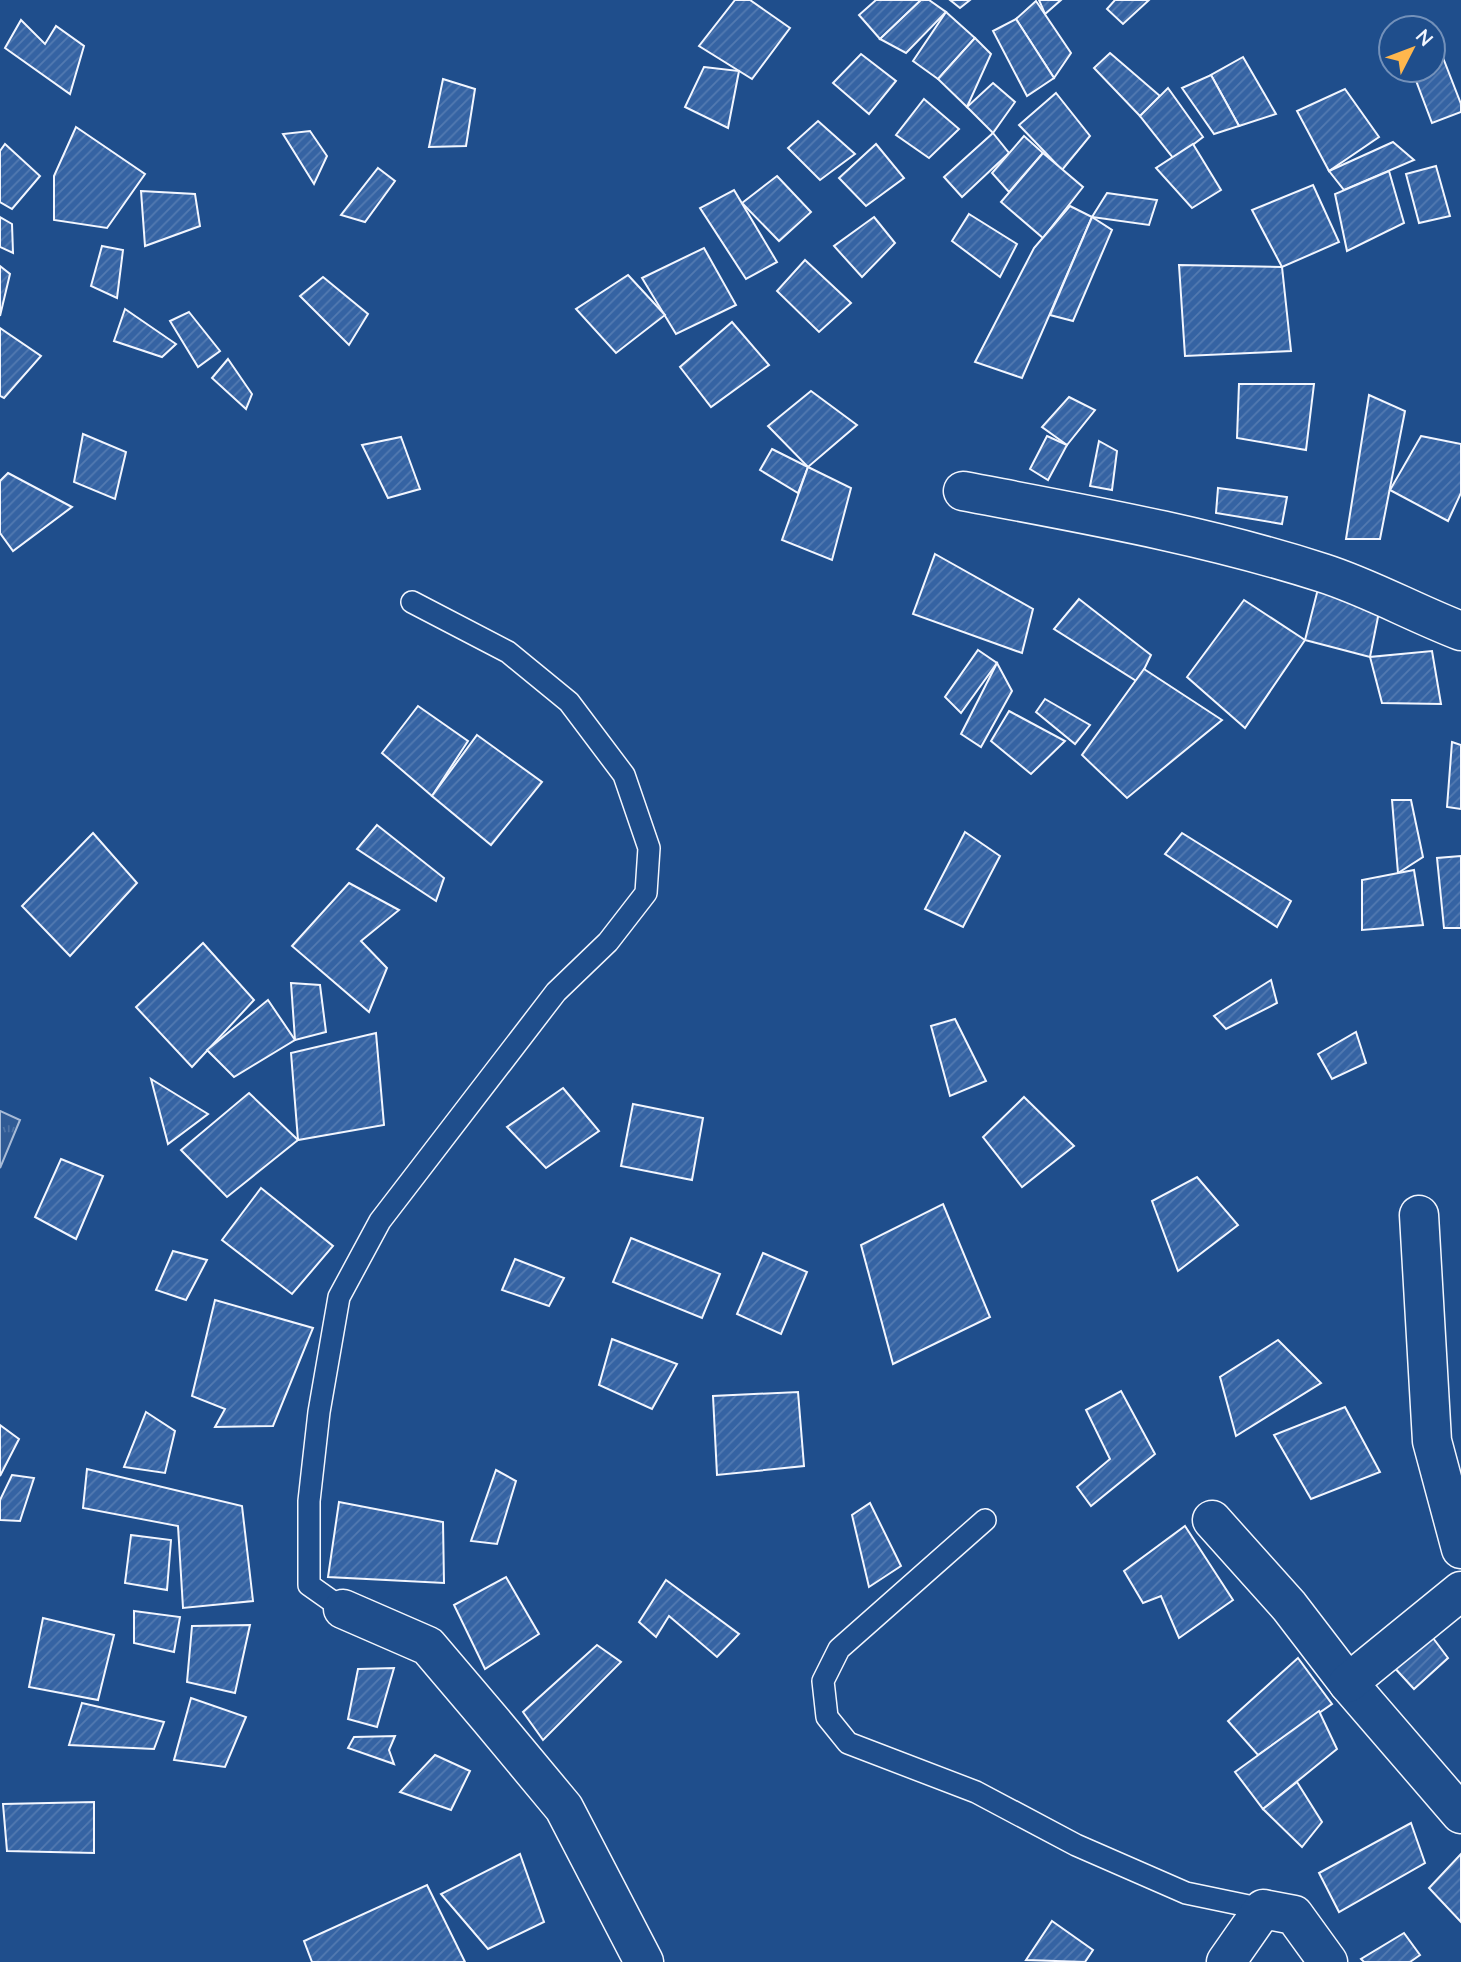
<svg xmlns="http://www.w3.org/2000/svg" width="1461" height="1962" font-family="Lato,sans-serif">
<defs>
<pattern id="grass-tufts" width="24" height="20" patternUnits="userSpaceOnUse" patternTransform="scale(1.75)"><rect width="24" height="20" fill="#305b95"/><path d="M3 7l-1-3M5 7V3M7 7l1-3M15 17l-1-3M17 17v-4M19 17l1-3" fill="none" stroke="#4e73a5"/></pattern>
<pattern id="building-hatch" width="6" height="6" patternUnits="userSpaceOnUse" patternTransform="scale(1.75)"><rect width="6" height="6" fill="#3563a3"/><path d="M-1 1l2-2M0 6l6-6M5 7l2-2" fill="none" stroke="#537ab1"/></pattern>
</defs>
<rect width="100%" height="100%" fill="#1f4e8c"/>
<!-- grass -->
<path fill="url(#grass-tufts)" stroke="#a8bbd7" stroke-width="2" d="M0,1111L20,1120L0,1168Z"/>
<!-- building -->
<g fill="url(#building-hatch)" stroke="#f2f6ff" stroke-width="2">
<path d="M735,0H750L790,28L752,79L699,46Z"/>
<path d="M876,0H921L880,39L859,15Z"/>
<path d="M921,0H929L946,12L906,53L880,39Z"/>
<path d="M950,0H970L960,8Z"/>
<path d="M1039,0H1061L1045,14Z"/>
<path d="M1115,0H1149L1123,24L1107,9Z"/>
<path d="M1036,1L1071,53L1054,78L1016,19Z"/>
<path d="M946,12L975,38L938,79L913,61Z"/>
<path d="M1016,19L1054,78L1027,96L993,31Z"/>
<path d="M21,20L45,44L56,26L84,46L70,94L5,48Z"/>
<path d="M975,38L991,54L967,107L938,79Z"/>
<path d="M1440,50L1461,104V112L1432,123L1412,70H1433V53Z"/>
<path d="M1110,53L1160,96L1140,116L1094,68Z"/>
<path d="M861,54L896,81L869,114L833,83Z"/>
<path d="M1243,57L1276,114L1239,126L1211,75Z"/>
<path d="M704,67L739,71L728,128L685,107Z"/>
<path d="M1211,75L1239,126L1214,134L1182,88Z"/>
<path d="M443,79L475,89L466,146L429,147Z"/>
<path d="M993,83L1015,102L993,133L967,107Z"/>
<path d="M1168,88L1203,137L1174,159L1140,116Z"/>
<path d="M1345,89L1379,137L1329,171L1297,111Z"/>
<path d="M1056,93L1090,136L1062,170L1019,125Z"/>
<path d="M924,99L959,129L929,158L896,135Z"/>
<path d="M818,121L855,154L820,180L788,148Z"/>
<path d="M76,127L145,174L107,228L54,220V176Z"/>
<path d="M310,131L327,156L314,184L283,134Z"/>
<path d="M993,133L1009,153L962,197L944,177Z"/>
<path d="M1024,136L1043,153L1009,192L992,173Z"/>
<path d="M1393,142L1414,160L1344,190L1329,171Z"/>
<path d="M5,144L40,176L12,209L0,202V151Z"/>
<path d="M876,144L904,178L866,206L839,178Z"/>
<path d="M1193,144L1221,190L1192,208L1156,168Z"/>
<path d="M1043,153L1083,187L1043,238L1001,202Z"/>
<path d="M1436,166L1450,216L1419,223L1406,174Z"/>
<path d="M378,168L395,181L365,222L341,215Z"/>
<path d="M1389,171L1404,223L1347,251L1335,194Z"/>
<path d="M777,176L811,212L779,241L742,203Z"/>
<path d="M1313,185L1339,242L1282,267L1252,210Z"/>
<path d="M734,190L777,262L746,279L700,208Z"/>
<path d="M141,191L195,194L200,226L145,246Z"/>
<path d="M1107,193L1157,200L1149,225L1092,217Z"/>
<path d="M1070,206L1092,217L1022,378L975,362L1034,248Z"/>
<path d="M969,214L1017,244L1000,277L952,241Z"/>
<path d="M0,217L12,224L13,253L0,247Z"/>
<path d="M874,217L895,243L862,277L834,246Z"/>
<path d="M1092,217L1112,230L1073,321L1050,315Z"/>
<path d="M102,246L123,250L117,298L91,286Z"/>
<path d="M704,248L736,305L676,334L642,278Z"/>
<path d="M805,260L851,303L819,332L777,291Z"/>
<path d="M1179,265L1282,267L1291,351L1185,356Z"/>
<path d="M0,266L10,274L0,316Z"/>
<path d="M628,275L665,315L616,353L576,309Z"/>
<path d="M323,277L368,314L349,345L300,296Z"/>
<path d="M125,309L176,344L162,357L114,341Z"/>
<path d="M189,312L220,351L198,367L170,321Z"/>
<path d="M732,322L769,365L711,407L680,367Z"/>
<path d="M0,328L41,356L4,398L0,396Z"/>
<path d="M228,359L252,394L246,409L212,378Z"/>
<path d="M1239,384H1314L1306,450L1237,438Z"/>
<path d="M811,391L857,425L808,467L768,426Z"/>
<path d="M1369,395L1405,411L1380,539H1346Z"/>
<path d="M1069,397L1095,410L1067,445L1042,427Z"/>
<path d="M83,434L126,452L115,499L74,482Z"/>
<path d="M1047,436L1067,445L1048,480L1030,469Z"/>
<path d="M1421,436L1461,444V493L1448,521L1390,490Z"/>
<path d="M401,437L420,489L388,498L362,445Z"/>
<path d="M1099,441L1117,451L1112,490L1090,486Z"/>
<path d="M772,449L808,467L798,493L760,470Z"/>
<path d="M808,467L851,488L832,560L782,540Z"/>
<path d="M8,473L72,507L13,551L0,533V481Z"/>
<path d="M1218,488L1287,497L1282,524L1216,513Z"/>
<path d="M935,554L1033,609L1022,653L913,614Z"/>
<path d="M1322,573L1382,597L1370,657L1305,640Z"/>
<path d="M1079,599L1151,655L1138,682L1054,629Z"/>
<path d="M1244,600L1305,640L1245,728L1187,677Z"/>
<path d="M978,650L997,663L961,713L945,697Z"/>
<path d="M1432,651L1441,704L1382,703L1370,657Z"/>
<path d="M997,663L1012,691L981,747L961,734Z"/>
<path d="M1144,669L1222,720L1127,798L1082,755Z"/>
<path d="M1045,699L1090,725L1075,744L1036,712Z"/>
<path d="M418,706L468,741L432,796L382,753Z"/>
<path d="M1009,711L1065,741L1031,774L991,741Z"/>
<path d="M477,735L542,782L491,845L432,796Z"/>
<path d="M1452,742L1461,745V809L1447,807Z"/>
<path d="M1392,800H1411L1423,857L1398,873Z"/>
<path d="M377,825L444,878L436,901L357,849Z"/>
<path d="M965,832L1000,856L963,927L925,909Z"/>
<path d="M93,833L137,883L70,956L22,906Z"/>
<path d="M1182,833L1291,901L1277,927L1165,854Z"/>
<path d="M1461,856V928H1444L1437,858Z"/>
<path d="M1414,870L1423,925L1362,930V880Z"/>
<path d="M349,883L399,910L361,941L387,968L369,1012L292,946Z"/>
<path d="M203,943L254,1000L192,1067L136,1007Z"/>
<path d="M1271,980L1277,1003L1226,1029L1214,1016Z"/>
<path d="M291,983L320,985L326,1032L295,1040Z"/>
<path d="M268,1000L295,1040L234,1077L207,1050Z"/>
<path d="M955,1019L986,1081L950,1096L931,1026Z"/>
<path d="M1356,1032L1366,1063L1332,1079L1318,1054Z"/>
<path d="M376,1033L384,1125L298,1140L291,1053Z"/>
<path d="M151,1079L208,1114L168,1144Z"/>
<path d="M563,1088L599,1131L546,1168L507,1127Z"/>
<path d="M249,1093L298,1140L227,1197L181,1150Z"/>
<path d="M1024,1097L1074,1146L1022,1187L983,1137Z"/>
<path d="M633,1104L703,1118L692,1180L621,1166Z"/>
<path d="M61,1159L103,1176L76,1239L35,1217Z"/>
<path d="M1197,1177L1238,1225L1178,1271L1152,1201Z"/>
<path d="M261,1188L333,1246L292,1294L222,1240Z"/>
<path d="M943,1204L990,1317L893,1364L861,1245Z"/>
<path d="M631,1238L720,1274L702,1318L613,1282Z"/>
<path d="M173,1251L207,1260L186,1300L156,1290Z"/>
<path d="M763,1253L807,1272L781,1334L737,1314Z"/>
<path d="M515,1259L564,1278L549,1306L502,1290Z"/>
<path d="M215,1300L313,1328L273,1426L215,1427L225,1409L192,1396Z"/>
<path d="M612,1339L677,1364L652,1409L599,1385Z"/>
<path d="M1278,1340L1321,1383L1236,1436L1220,1377Z"/>
<path d="M1121,1391L1155,1454L1091,1506L1077,1487L1110,1459L1086,1410Z"/>
<path d="M798,1392L804,1466L717,1475L713,1396Z"/>
<path d="M1345,1407L1380,1472L1311,1499L1274,1435Z"/>
<path d="M146,1412L175,1431L165,1473L124,1467Z"/>
<path d="M0,1425L19,1439L0,1476Z"/>
<path d="M87,1469L242,1506L253,1601L183,1608L178,1526L83,1508Z"/>
<path d="M496,1470L516,1481L497,1544L471,1541Z"/>
<path d="M12,1475L34,1478L20,1521L0,1520V1500Z"/>
<path d="M339,1502L443,1522L444,1583L328,1577Z"/>
<path d="M870,1503L901,1566L869,1587L852,1515Z"/>
<path d="M1185,1526L1233,1600L1179,1638L1161,1596L1143,1603L1124,1571Z"/>
<path d="M131,1535L171,1540L167,1590L125,1583Z"/>
<path d="M506,1577L539,1634L485,1669L454,1605Z"/>
<path d="M666,1580L739,1634L717,1657L669,1616L656,1637L639,1622Z"/>
<path d="M134,1611L180,1617L174,1652L134,1643Z"/>
<path d="M43,1618L114,1635L98,1700L29,1687Z"/>
<path d="M250,1625L235,1693L187,1682L192,1626Z"/>
<path d="M1430,1634L1448,1658L1414,1689L1392,1665Z"/>
<path d="M597,1645L621,1662L543,1740L523,1712Z"/>
<path d="M1298,1658L1332,1704L1258,1755L1228,1721Z"/>
<path d="M394,1668L377,1727L348,1719L358,1669Z"/>
<path d="M191,1698L246,1717L225,1767L174,1760Z"/>
<path d="M82,1703L164,1722L154,1749L69,1745Z"/>
<path d="M1319,1711L1337,1749L1263,1809L1235,1772Z"/>
<path d="M395,1736L389,1750L394,1764L348,1748L354,1737Z"/>
<path d="M435,1755L470,1771L451,1810L400,1792Z"/>
<path d="M1297,1782L1322,1822L1302,1847L1263,1809Z"/>
<path d="M94,1802V1853L7,1851L3,1804Z"/>
<path d="M1411,1823L1425,1863L1339,1912L1319,1873Z"/>
<path d="M520,1854L544,1922L488,1949L441,1894Z"/>
<path d="M1461,1854V1922L1429,1888Z"/>
<path d="M427,1885L465,1962H312L304,1941Z"/>
<path d="M1052,1921L1093,1950L1085,1962L1026,1960Z"/>
<path d="M1404,1933L1420,1955L1410,1962H1364L1361,1959Z"/>
</g>
<g fill="none" stroke-linecap="round" stroke-linejoin="round">
<defs>
<g id="service">
<path d="M985,1520L839,1649L823,1681L827,1717L848,1743L976,1792L1076,1845L1186,1893L1263,1909"/>
<path d="M343,1609L309,1585V1501L319,1412L339,1297L380,1221L556,992L608,942L646,893L649,848L624,775L569,702L508,652L412,602"/>
</g>
<g id="minor">
<path d="M963,491C1084,514 1205,535 1323,573C1370,588 1414,613 1461,631"/>
<path d="M1419,1215L1432,1441L1461,1549"/>
<path d="M1212,1520L1289,1606L1348,1683L1461,1814"/>
<path d="M343,1609L428,1646L490,1719L564,1808L644,1962"/>
<path d="M1348,1683L1461,1591"/>
<path d="M1226,1962L1263,1909L1294,1915L1328,1962"/>
</g>
</defs>
<!-- service casing -->
<use href="#service" stroke="#f2f6ff" stroke-width="24"/>
<!-- minor casing -->
<use href="#minor" stroke="#f2f6ff" stroke-width="41"/>
<!-- service -->
<use href="#service" stroke="#1f4e8c" stroke-width="21"/>
<!-- minor -->
<use href="#minor" stroke="#1f4e8c" stroke-width="38"/>
</g>
<!-- north arrow -->
<g transform="translate(1412 49) rotate(48)"><circle r="33" fill="#1f4e8c" stroke="#7391ba" stroke-width="2"/>
<path d="M0-5L12 26L0 18L-12 26Z" fill="#ffb74d"/>
<text y="-10" font-size="19" font-weight="bold" text-anchor="middle" fill="#f2f6ff">N</text>
</g>
</svg>
